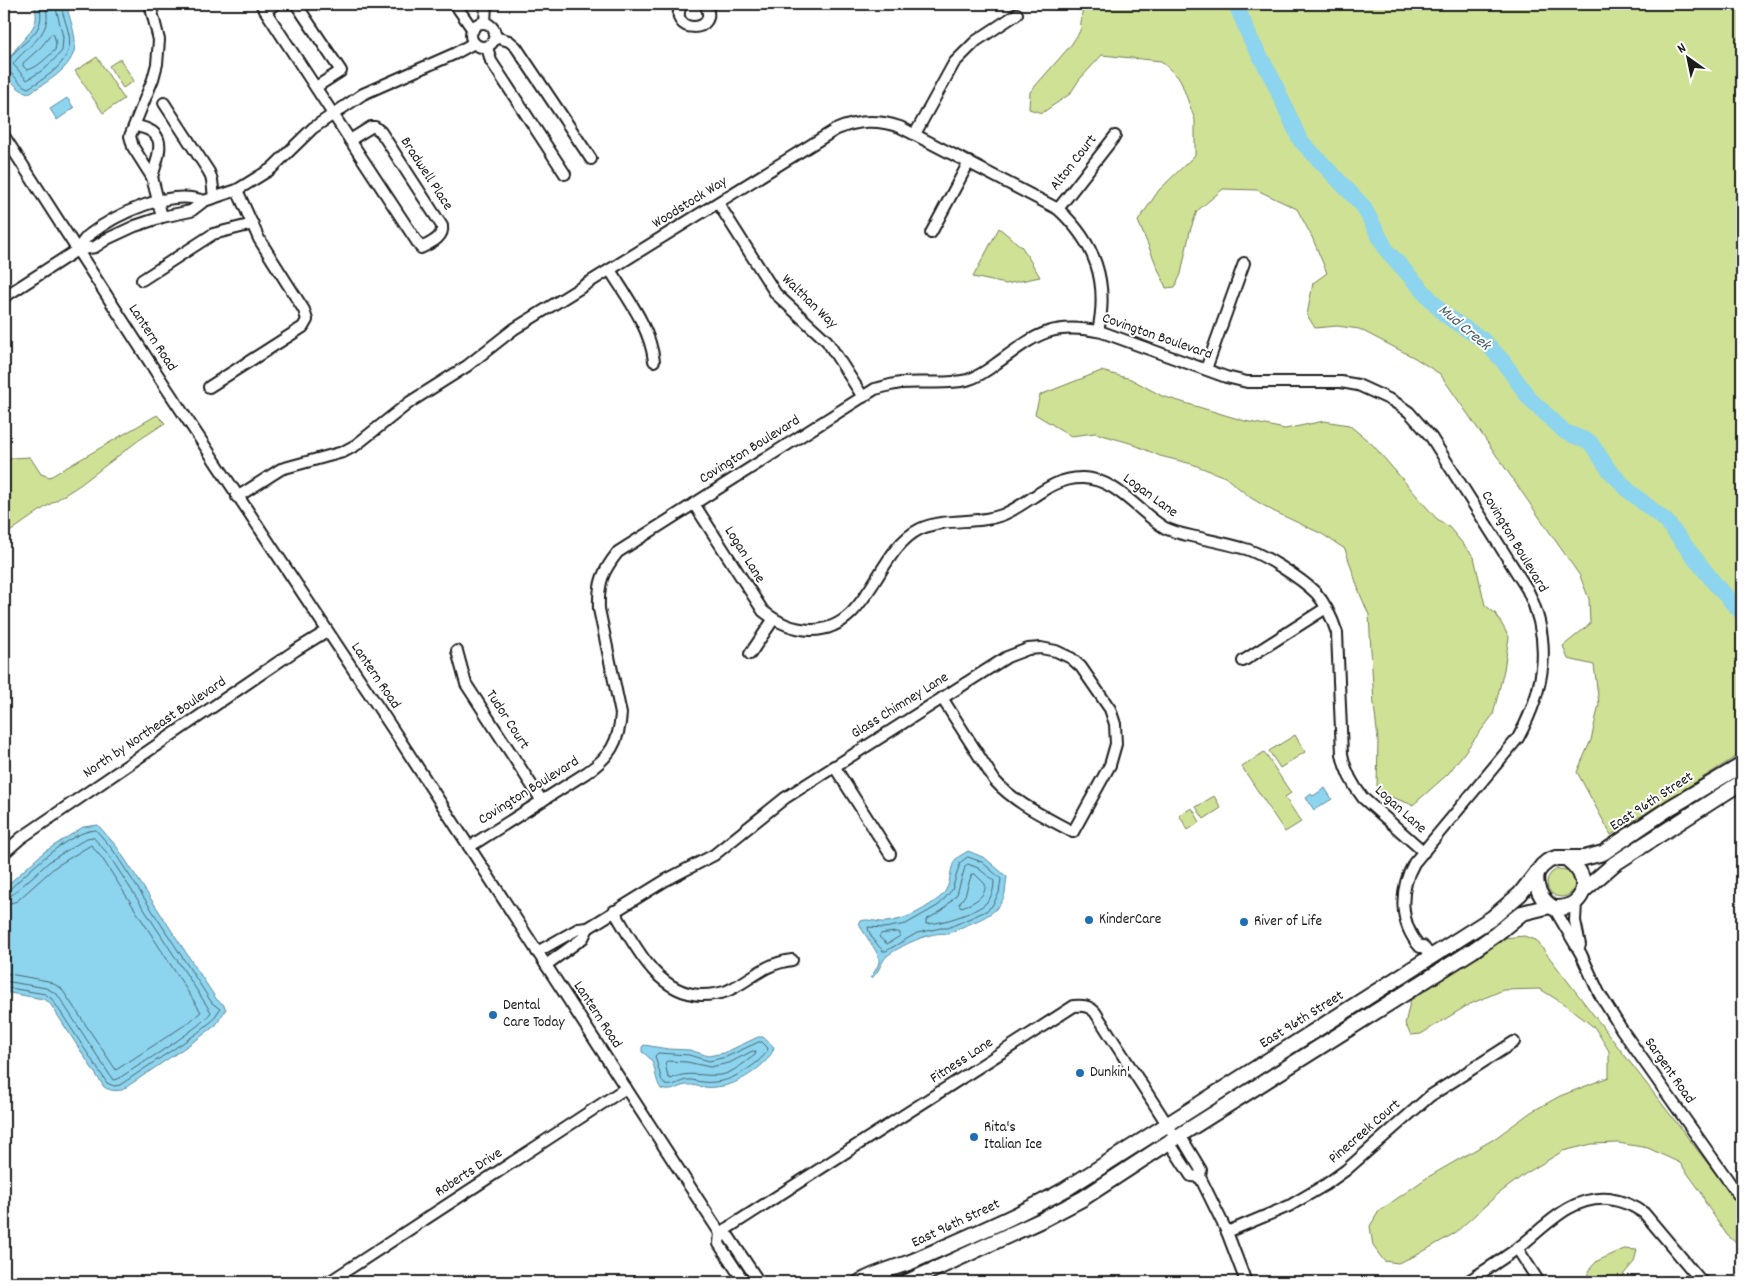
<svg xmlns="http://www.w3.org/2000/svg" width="1746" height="1286" font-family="Dekko,sans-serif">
<rect width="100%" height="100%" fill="#fff"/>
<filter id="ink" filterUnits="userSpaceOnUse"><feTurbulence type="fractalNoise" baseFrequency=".02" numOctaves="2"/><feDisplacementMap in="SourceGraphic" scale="10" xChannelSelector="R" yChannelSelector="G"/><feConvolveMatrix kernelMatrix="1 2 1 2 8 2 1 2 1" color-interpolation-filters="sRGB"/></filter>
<g filter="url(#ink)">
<!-- green -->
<g fill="#cfe195" stroke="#767e58">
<path d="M1083,4H1742V753L1611,835L1577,772L1591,740L1599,704L1594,665L1568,659L1563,646L1590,624L1589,599L1580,576L1440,374L1415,358L1359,329L1337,326L1315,328L1307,315L1313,283L1327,273L1312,237L1297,209L1257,190L1223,189L1197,211L1190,231L1181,274L1175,287L1166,288L1138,221L1159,190L1195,155V120L1180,79L1161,61L1102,55L1079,80L1070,94L1042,113L1029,109L1030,92L1071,45L1080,31Z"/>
<path d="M97,57L124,99L103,113L75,71Z"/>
<path d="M120,59L134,81L123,88L109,66Z"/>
<path d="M999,228L1022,247L1040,277L1006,284L973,277Z"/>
<path d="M1101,371L1131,379L1162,396L1245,421L1285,429L1324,421L1349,425L1372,444L1436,518L1449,527L1474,557L1485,605L1496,614L1509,637L1504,670L1493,715L1448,774L1413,805L1383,794L1377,786L1378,740L1374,705L1369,615L1360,594L1345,549L1322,534L1273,511L1251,498L1225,477L1192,464L1160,456L1130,443L1095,433L1071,436L1035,414L1040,395Z"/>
<path d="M157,415L165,423L139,440L80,485L44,508L4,536V463L12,458L30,457L41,474L50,477Z"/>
<path d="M1295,735L1305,752L1280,768L1269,751Z"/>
<path d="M1264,752L1291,793L1285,797L1301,822L1285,832L1242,767Z"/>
<path d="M1214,796L1221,808L1204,819L1196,807Z"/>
<path d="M1192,808L1200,822L1188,830L1179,815Z"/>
<circle cx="1561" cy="883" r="14"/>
<path d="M1524,936L1536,940L1742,1208V1248L1727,1235L1706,1204L1701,1192L1680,1163L1648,1148L1618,1143L1592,1144L1563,1151L1525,1174L1497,1195L1455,1233L1417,1255L1398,1263L1384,1261L1373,1246L1370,1226L1379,1211L1428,1177L1494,1139L1531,1112L1560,1096L1609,1077V1051L1595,1028L1567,1006L1540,989L1503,990L1468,1005L1421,1034L1411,1035L1405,1024L1411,998L1504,938Z"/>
<path d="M1624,1249L1637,1250L1634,1262L1622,1276L1626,1282H1591L1588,1271L1597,1261Z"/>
</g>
<!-- water -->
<g fill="#8dd4ee" stroke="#608a9a">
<path d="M34,4H66C69,17 76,33 75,46C73,68 46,83 29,93C20,91 17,87 10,80C0,56 24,44 33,27C38,19 36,12 34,4Z"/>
<path d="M67,98L74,108L57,120L50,109Z"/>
<path d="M1325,788L1332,799L1314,810L1306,798L1311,794L1313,796Z"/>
<path d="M98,825L117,847L217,1000L223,1004L226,1009L216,1025L199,1038L122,1090C115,1091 110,1091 104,1087L49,1002L43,999L4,992V888L44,852L83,827Z"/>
<path d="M968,851L985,858L1007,877C1006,882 1006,887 1005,893C999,919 967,922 948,934C932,930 900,946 887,956C881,962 879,972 872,978L871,977C874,972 878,967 879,962C881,953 862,934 859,922C867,917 877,923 886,922C904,920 920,912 935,901C954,889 947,874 955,860C958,856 964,854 968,851Z"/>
<path d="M758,1037H763L774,1047C771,1063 739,1084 723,1086C717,1087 709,1088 703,1087C698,1087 693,1084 687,1085C676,1086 674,1093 661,1089C652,1075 659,1062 642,1052V1047L644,1045L668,1049L690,1050L708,1056L724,1053Z"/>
</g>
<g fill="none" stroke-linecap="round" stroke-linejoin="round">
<!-- shore -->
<g stroke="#496670" stroke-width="1">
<path d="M45,4C55,34 28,44 13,64L27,80L46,68L62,51L63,37L55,4"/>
<path d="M52,34L54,35L56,44L55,50C47,57 38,68 27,70L23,66V63L40,48Z"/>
<path d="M4,60L9,59C23,39 48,34 39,4"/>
<path d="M4,70C14,71 18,85 28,88C48,77 74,60 69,35C67,24 62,14 61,4"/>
<path d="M968,857L982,862L1001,879L999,893L992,906L986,911L948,928H941L917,933L886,951H883C877,944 869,936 868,927L884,928L906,924L939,905L952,890L960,863Z"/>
<path d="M968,864L978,868L994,881C994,889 992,897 986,903C976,913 940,924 926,924V920L943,910L957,894L965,867Z"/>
<path d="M972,874H975L985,884C987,897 972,904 961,907L959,904L965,895Z"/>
<path d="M4,891L9,890C28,872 69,831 96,830L113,850L212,1003L220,1009L212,1021L196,1034L120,1085L114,1086L107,1083L52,999L45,994L4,987"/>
<path d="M4,898L12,895L50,861L87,838L93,837L108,854L211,1012C201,1029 138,1065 118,1079L113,1080L57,994L46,988L4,981"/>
<path d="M4,905L17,901L55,867L91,845L102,858L201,1012L188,1023L116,1070L61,988L48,981L4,973"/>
<path d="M898,932L900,933V936L887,944L879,937L881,934Z"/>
<path d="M759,1042H762L768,1048C766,1060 734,1079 722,1081C716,1082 708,1083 703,1082C697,1082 693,1079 687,1080C679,1081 674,1087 665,1085L662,1081L655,1056L658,1053L689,1055L709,1061L726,1057Z"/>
<path d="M753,1051L756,1052L755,1055C745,1062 733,1073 721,1075C703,1077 687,1070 671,1079L668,1077L665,1063L667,1061L687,1062L710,1067L729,1063Z"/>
</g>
<!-- river -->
<path stroke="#8dd4ee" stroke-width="16" d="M1236,4L1250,38L1272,78L1300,140L1363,206L1387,251L1445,315L1483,340L1502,360L1529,398L1565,432L1590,442L1609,470L1629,491L1666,521L1716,585L1742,613"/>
<defs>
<g id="minor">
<path d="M150,4L159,40L157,64L153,79L130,136L133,147L152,177L162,217"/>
<path d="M261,4L350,140"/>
<path d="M296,4L341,71L316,87"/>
<path d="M455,4L473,30"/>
<path d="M682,4C665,34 722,35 705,4"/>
<path d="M265,10L276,4"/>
<path d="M485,23L486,4"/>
<circle cx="483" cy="35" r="12"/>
<path d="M495,37L509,41L516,47L591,159"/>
<path d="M487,47L491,61L565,174"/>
<path d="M164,103L209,172L212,180L214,198"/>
<path d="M135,126C170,131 159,153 152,177"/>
<path d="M371,127H375L381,132L442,226C444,238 430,243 421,248L350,140Z"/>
<path d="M915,134L954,63L976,41L1017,14"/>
<path d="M4,136L165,386L396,734L720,1233L729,1237L759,1282"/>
<path d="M718,203L776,294L827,341L863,397"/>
<path d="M1058,209L1115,136"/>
<path d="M931,233L969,162"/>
<path d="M77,250C81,245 84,239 89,235C116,214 170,188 204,201"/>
<path d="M610,270C628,299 650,327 654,361"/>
<path d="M142,280L213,234L253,224"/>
<path d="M4,297L77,250L95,247L107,239L135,226L162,217L191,211L204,201L237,190L271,169L313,128L363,94L454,54L474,43"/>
<path d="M1206,369L1244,263"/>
<path d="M209,387L303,327L307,320L304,310L259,239L237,190"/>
<path d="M237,497L281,469L343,452L356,445L410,402L467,366L514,329L835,130C857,120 877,119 900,127L1058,209C1095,243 1109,281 1098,331"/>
<path d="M694,504L763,611C778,623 792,629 811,630C869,631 876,550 920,529C946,517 976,525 1002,515C1030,504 1050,477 1083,478C1117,479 1138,512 1165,528C1173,532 1182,534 1191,536C1208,540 1225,543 1242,548C1261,552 1302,579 1316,593C1326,604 1332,618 1337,633L1342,754C1345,771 1352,784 1363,798L1424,852"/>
<path d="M457,651L466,684L542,801"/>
<path d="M750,654L773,620"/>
<path d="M1243,661L1326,608"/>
<path d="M834,766L890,854"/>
<path d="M469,847L586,773C610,757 619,742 621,714L599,609C598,583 602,572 618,552L875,389C884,387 892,384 901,383C923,381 946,385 967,380C978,377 988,370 997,363C1036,335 1051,321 1102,332L1226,377L1247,382H1341L1358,385L1393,401L1409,412L1431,437L1527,589C1553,641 1545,689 1518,738L1414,863C1399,890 1399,923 1420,947L1423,946L1431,957"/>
<path d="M4,853L21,838L296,650L327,631"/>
<path d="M1576,902L1575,921L1580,945"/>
<path d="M1554,908L1581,954L1599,993L1622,1030L1742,1200"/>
<path d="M614,911C635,945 656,993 701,995C710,995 719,994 727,991C752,980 762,964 792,960"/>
<path d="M537,952L578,929L588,928L666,880L714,855L785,798L1007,657L1028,649L1041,648L1056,651L1071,658L1081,667L1110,709L1115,724L1116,744L1110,765L1073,832C1046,817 1016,804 995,781L942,698"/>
<path d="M546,965L583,938L588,928"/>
<path d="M1180,1135L1201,1170L1200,1177L1227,1232L1246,1282"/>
<path d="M1169,1142L1191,1176L1200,1177"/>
<path d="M1227,1232L1289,1206L1325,1185L1346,1170L1430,1096L1514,1042"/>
<path d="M720,1233L1074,1006C1083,1005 1089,1006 1095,1012L1176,1138"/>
<path d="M720,1233L719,1244L744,1282"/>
<path d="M1517,1248L1539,1282"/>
<path d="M329,1282L626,1088"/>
<path d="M1467,1282C1484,1271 1501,1260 1518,1248C1545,1227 1571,1195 1609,1199C1622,1201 1633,1205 1644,1213L1702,1282"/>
</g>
<g id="major">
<path d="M1537,872C1534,886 1541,901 1554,908C1575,909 1590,894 1580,873C1577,867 1571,862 1566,858"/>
<path d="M1582,892L1614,864L1742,782"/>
<path d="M860,1282C877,1272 896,1268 913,1261C965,1238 1018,1216 1066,1189L1492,918L1520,894L1542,866L1548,861L1556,858H1584L1603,853L1671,807L1742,765"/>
<path d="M907,1282L1044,1219L1082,1199L1180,1135L1472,951L1495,935L1522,913L1550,906"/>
</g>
</defs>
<!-- minor casing -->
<use href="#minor" stroke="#1c1c1c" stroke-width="14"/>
<!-- major casing -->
<use href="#major" stroke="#1c1c1c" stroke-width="18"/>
<!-- minor -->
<use href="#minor" stroke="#fff" stroke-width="10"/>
<!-- major -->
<use href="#major" stroke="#fff" stroke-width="14"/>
</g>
</g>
<!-- markers -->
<g fill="#1f6fb2" stroke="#fff" stroke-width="2">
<circle cx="1089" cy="920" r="5"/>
<circle cx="1244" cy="922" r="5"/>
<circle cx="493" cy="1015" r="5"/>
<circle cx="1080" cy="1073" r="5"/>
<circle cx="974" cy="1137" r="5"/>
</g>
<g text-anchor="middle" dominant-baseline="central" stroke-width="4" stroke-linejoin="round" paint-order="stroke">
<!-- street labels -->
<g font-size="15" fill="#1c1c1c" stroke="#fff">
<text transform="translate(1074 163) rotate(-52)">Alton Court</text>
<text transform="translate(426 174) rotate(57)">Bradwell Place</text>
<text transform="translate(690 203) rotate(-32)">Woodstock Way</text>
<text transform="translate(809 302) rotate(44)">Walthan Way</text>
<text transform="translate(1157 337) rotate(19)">Covington Boulevard</text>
<text transform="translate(152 338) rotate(57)">Lantern Road</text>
<text transform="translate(750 450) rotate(-32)">Covington Boulevard</text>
<text transform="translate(1150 496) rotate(36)">Logan Lane</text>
<text transform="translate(1514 542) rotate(59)">Covington Boulevard</text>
<text transform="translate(744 555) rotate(58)">Logan Lane</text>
<text transform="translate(375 676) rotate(56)">Lantern Road</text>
<text transform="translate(900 706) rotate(-32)">Glass Chimney Lane</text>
<text transform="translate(507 720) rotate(57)">Tudor Court</text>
<text transform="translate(155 728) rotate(-34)">North by Northeast Boulevard</text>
<text transform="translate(529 791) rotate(-32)">Covington Boulevard</text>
<text transform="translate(1652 802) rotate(-33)">East 96th Street</text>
<text transform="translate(1400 810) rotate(42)">Logan Lane</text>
<text transform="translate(597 1015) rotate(57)">Lantern Road</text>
<text transform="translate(1302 1020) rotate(-32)">East 96th Street</text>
<text transform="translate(962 1061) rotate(-33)">Fitness Lane</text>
<text transform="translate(1669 1071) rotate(55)">Sargent Road</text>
<text transform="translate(1365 1132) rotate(-41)">Pinecreek Court</text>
<text transform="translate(469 1173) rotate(-33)">Roberts Drive</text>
<text transform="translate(956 1224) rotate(-25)">East 96th Street</text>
</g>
<!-- poi labels -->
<g font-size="15" fill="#1c1c1c" stroke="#fff" text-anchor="start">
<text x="1099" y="920">KinderCare</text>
<text x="1254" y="922">River of Life</text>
<text x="503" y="1006">Dental<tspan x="503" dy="17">Care Today</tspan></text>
<text x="1090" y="1073">Dunkin'</text>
<text x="984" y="1128">Rita's<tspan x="984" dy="17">Italian Ice</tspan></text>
</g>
<!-- water labels -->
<g font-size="16" font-style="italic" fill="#445c66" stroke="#fff">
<text transform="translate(1464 328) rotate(40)">Mud Creek</text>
</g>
</g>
<!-- margin -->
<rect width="1746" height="1286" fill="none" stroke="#fff" stroke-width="20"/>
<rect x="10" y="10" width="1726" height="1266" fill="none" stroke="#1c1c1c" stroke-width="2" filter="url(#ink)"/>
<!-- north arrow -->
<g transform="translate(1688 58) rotate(327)" stroke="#ffffff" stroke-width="4" paint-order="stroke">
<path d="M0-4L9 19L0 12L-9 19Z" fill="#1c1c1c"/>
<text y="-8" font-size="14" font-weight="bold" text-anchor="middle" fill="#1c1c1c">N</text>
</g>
</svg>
